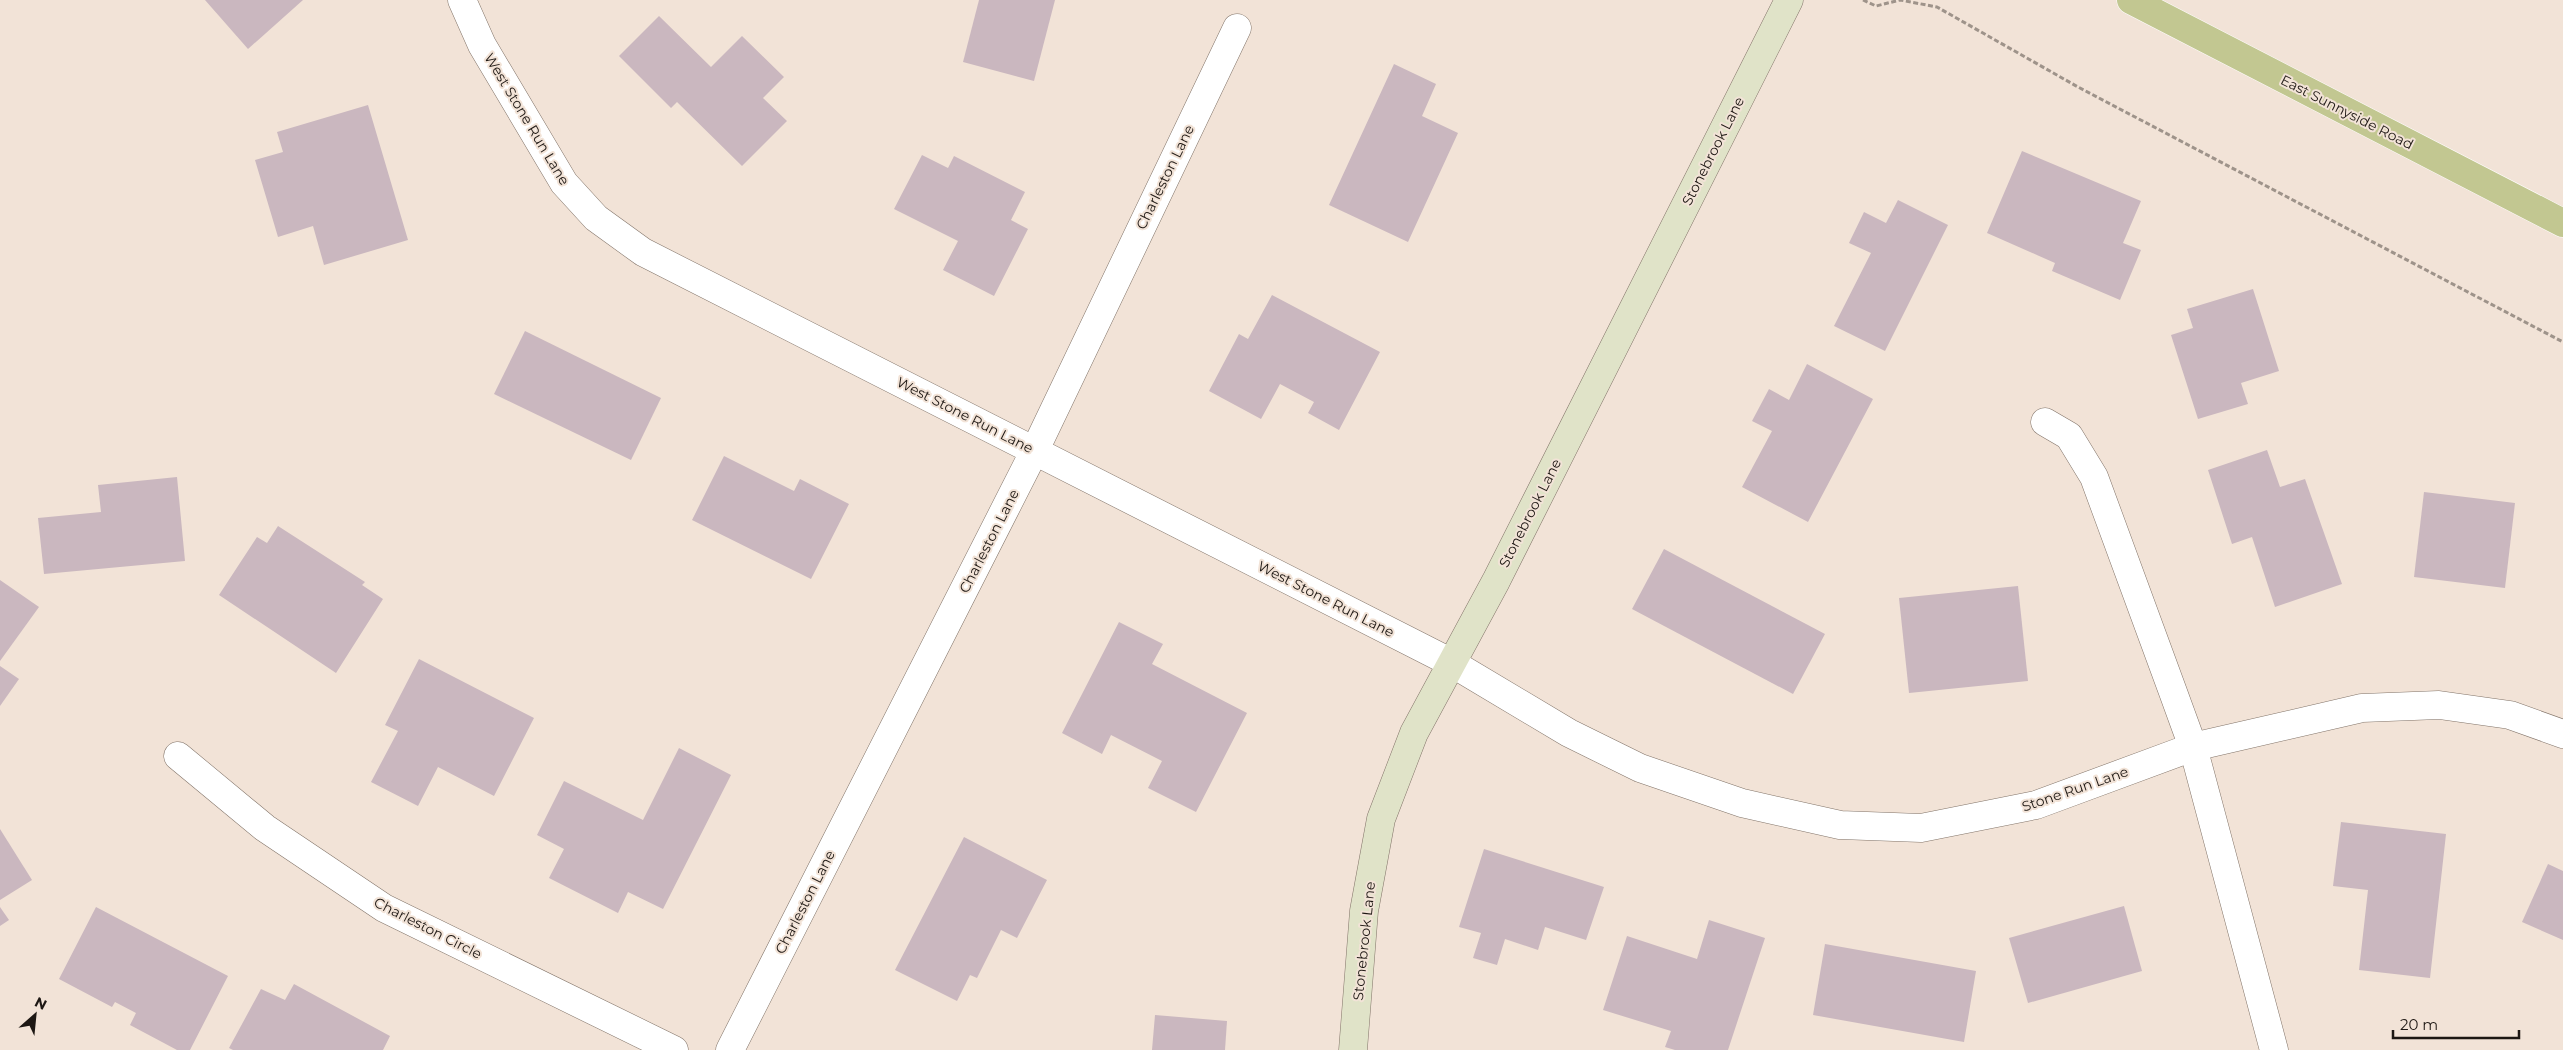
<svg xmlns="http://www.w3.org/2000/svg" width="2563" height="1050" font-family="Montserrat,sans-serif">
<rect width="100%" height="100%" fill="#f2e3d7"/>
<!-- building -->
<g fill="#cab7bf">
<path d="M205,0H303L248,49Z"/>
<path d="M979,0H1055L1034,81L963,62Z"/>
<path d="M659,16L711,67L742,36L784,77L763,98L787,121L742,166L677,102L671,108L619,56Z"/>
<path d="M1394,64L1436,84L1422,116L1458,133L1408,242L1329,205Z"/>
<path d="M368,105L408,240L324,265L313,226L278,237L255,160L283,152L277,132Z"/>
<path d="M2022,151L2141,201L2123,243L2141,250L2120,300L2052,271L2055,263L1987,233Z"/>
<path d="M922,155L948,168L954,156L1025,192L1011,220L1028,229L994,296L943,270L958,241L894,209Z"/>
<path d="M1898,200L1948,225L1885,351L1834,326L1871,253L1849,243L1864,212L1886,223Z"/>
<path d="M2253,289L2279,371L2241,383L2248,404L2198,419L2171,335L2193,328L2187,309Z"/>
<path d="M1272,295L1380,352L1339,430L1308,413L1314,402L1280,384L1261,419L1209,391L1239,334L1248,339Z"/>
<path d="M525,331L661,398L631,460L494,394Z"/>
<path d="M1807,364L1873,399L1808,522L1742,487L1772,431L1752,421L1769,389L1789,400Z"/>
<path d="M2267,450L2280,487L2305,479L2342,584L2275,607L2252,537L2232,544L2208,470Z"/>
<path d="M724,456L794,491L800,479L849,504L811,579L692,520Z"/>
<path d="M177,477L185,561L44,574L38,518L101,512L98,485Z"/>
<path d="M2424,492L2515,503L2505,588L2414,577Z"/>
<path d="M278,526L365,582L362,585L383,599L336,673L219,595L257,537L267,543Z"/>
<path d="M1664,549L1825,634L1793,694L1632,609Z"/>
<path d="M0,580L39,607L0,661Z"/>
<path d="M2018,586L2028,681L1909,693L1899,598Z"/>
<path d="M1119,622L1163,644L1152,664L1247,713L1196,812L1148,788L1162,761L1111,735L1102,754L1062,733Z"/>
<path d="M419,659L534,718L494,796L438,767L418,806L371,782L398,731L385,725Z"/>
<path d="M0,666L19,679L0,706Z"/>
<path d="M679,748L731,775L663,909L628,892L618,913L549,878L564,849L537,835L564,781L643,820Z"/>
<path d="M2341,822L2446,834L2430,978L2359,970L2368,890L2333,886Z"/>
<path d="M0,829L32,880L0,900Z"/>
<path d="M964,837L1047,880L1017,938L1001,930L977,978L970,975L957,1001L895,970Z"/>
<path d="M1484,849L1604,887L1586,940L1545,927L1538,950L1505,939L1497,965L1473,958L1481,933L1459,927Z"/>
<path d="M2548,864L2563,871V940L2522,922Z"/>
<path d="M2124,906L2142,971L2028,1003L2009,938Z"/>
<path d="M0,907L9,920L0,926Z"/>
<path d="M96,907L228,976L190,1050H177L130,1025L136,1013L115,1002L112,1007L59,979Z"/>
<path d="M1709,920L1765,938L1728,1050H1675L1665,1047L1671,1031L1603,1010L1627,936L1697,959Z"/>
<path d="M1825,944L1976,971L1964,1042L1813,1015Z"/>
<path d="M294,984L390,1036L383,1050H233L229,1048L261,989L285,1000Z"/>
<path d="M1155,1015L1227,1021L1225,1050H1152Z"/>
</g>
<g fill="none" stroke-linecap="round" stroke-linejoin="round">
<defs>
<g id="street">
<path d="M462,0L482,45L564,183L596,218L643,252L1450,662L1569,733L1640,768L1742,803L1840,825L1921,828L2036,805L2193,747L2362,708L2439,705L2510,715L2563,734"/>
<path d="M2045,422L2069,436L2094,477L2173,692L2193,747L2274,1050"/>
<path d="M178,756L265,828L384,908L674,1050"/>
<path d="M730,1050L1035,450L1237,28"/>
</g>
<path id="secondary" d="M1353,1050L1364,911L1381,819L1414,733L1496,581L1789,0"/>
<path id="primary" d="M2131,0L2563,223"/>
</defs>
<!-- street casing -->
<use href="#street" stroke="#827469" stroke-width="29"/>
<!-- secondary casing -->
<use href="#secondary" stroke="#827469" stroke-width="29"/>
<!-- primary casing -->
<use href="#primary" stroke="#fff" stroke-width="29"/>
<!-- path -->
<path stroke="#9e938a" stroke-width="3" stroke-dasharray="5 2.5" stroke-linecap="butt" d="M1863,0L1876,6L1900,0L1937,7L2078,87L2563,342"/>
<!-- street -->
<use href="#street" stroke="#fff" stroke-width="28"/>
<!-- secondary -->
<use href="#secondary" stroke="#e0e3c8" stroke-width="28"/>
<!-- primary -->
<use href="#primary" stroke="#c2c791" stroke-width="28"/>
</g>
<g text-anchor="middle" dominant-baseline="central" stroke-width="4" stroke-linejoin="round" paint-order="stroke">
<!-- street labels -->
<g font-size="14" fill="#1d1713" stroke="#f2e3d7">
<text transform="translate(2347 112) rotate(27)">East Sunnyside Road</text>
<text transform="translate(527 119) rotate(59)">West Stone Run Lane</text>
<text transform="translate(1713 151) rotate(-63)">Stonebrook Lane</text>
<text transform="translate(1165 177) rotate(-64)">Charleston Lane</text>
<text transform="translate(965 415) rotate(27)">West Stone Run Lane</text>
<text transform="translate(1530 513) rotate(-63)">Stonebrook Lane</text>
<text transform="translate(989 541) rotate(-63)">Charleston Lane</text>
<text transform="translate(1326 599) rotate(27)">West Stone Run Lane</text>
<text transform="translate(2075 789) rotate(-19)">Stone Run Lane</text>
<text transform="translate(805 902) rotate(-63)">Charleston Lane</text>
<text transform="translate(428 928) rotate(27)">Charleston Circle</text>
<text transform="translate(1364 941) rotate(-84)">Stonebrook Lane</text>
</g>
</g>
<!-- north arrow -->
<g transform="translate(35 1015) rotate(27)" stroke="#f2e3d7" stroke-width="4" paint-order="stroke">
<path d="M0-4L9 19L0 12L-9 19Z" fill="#1d1713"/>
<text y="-8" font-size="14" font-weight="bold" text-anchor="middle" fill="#1d1713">N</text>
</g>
<!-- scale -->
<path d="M2393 1030v8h126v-8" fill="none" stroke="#1d1713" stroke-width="2.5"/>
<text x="2400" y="1030" font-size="15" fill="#1d1713" stroke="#f2e3d7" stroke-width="4" paint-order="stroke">20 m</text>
</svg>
